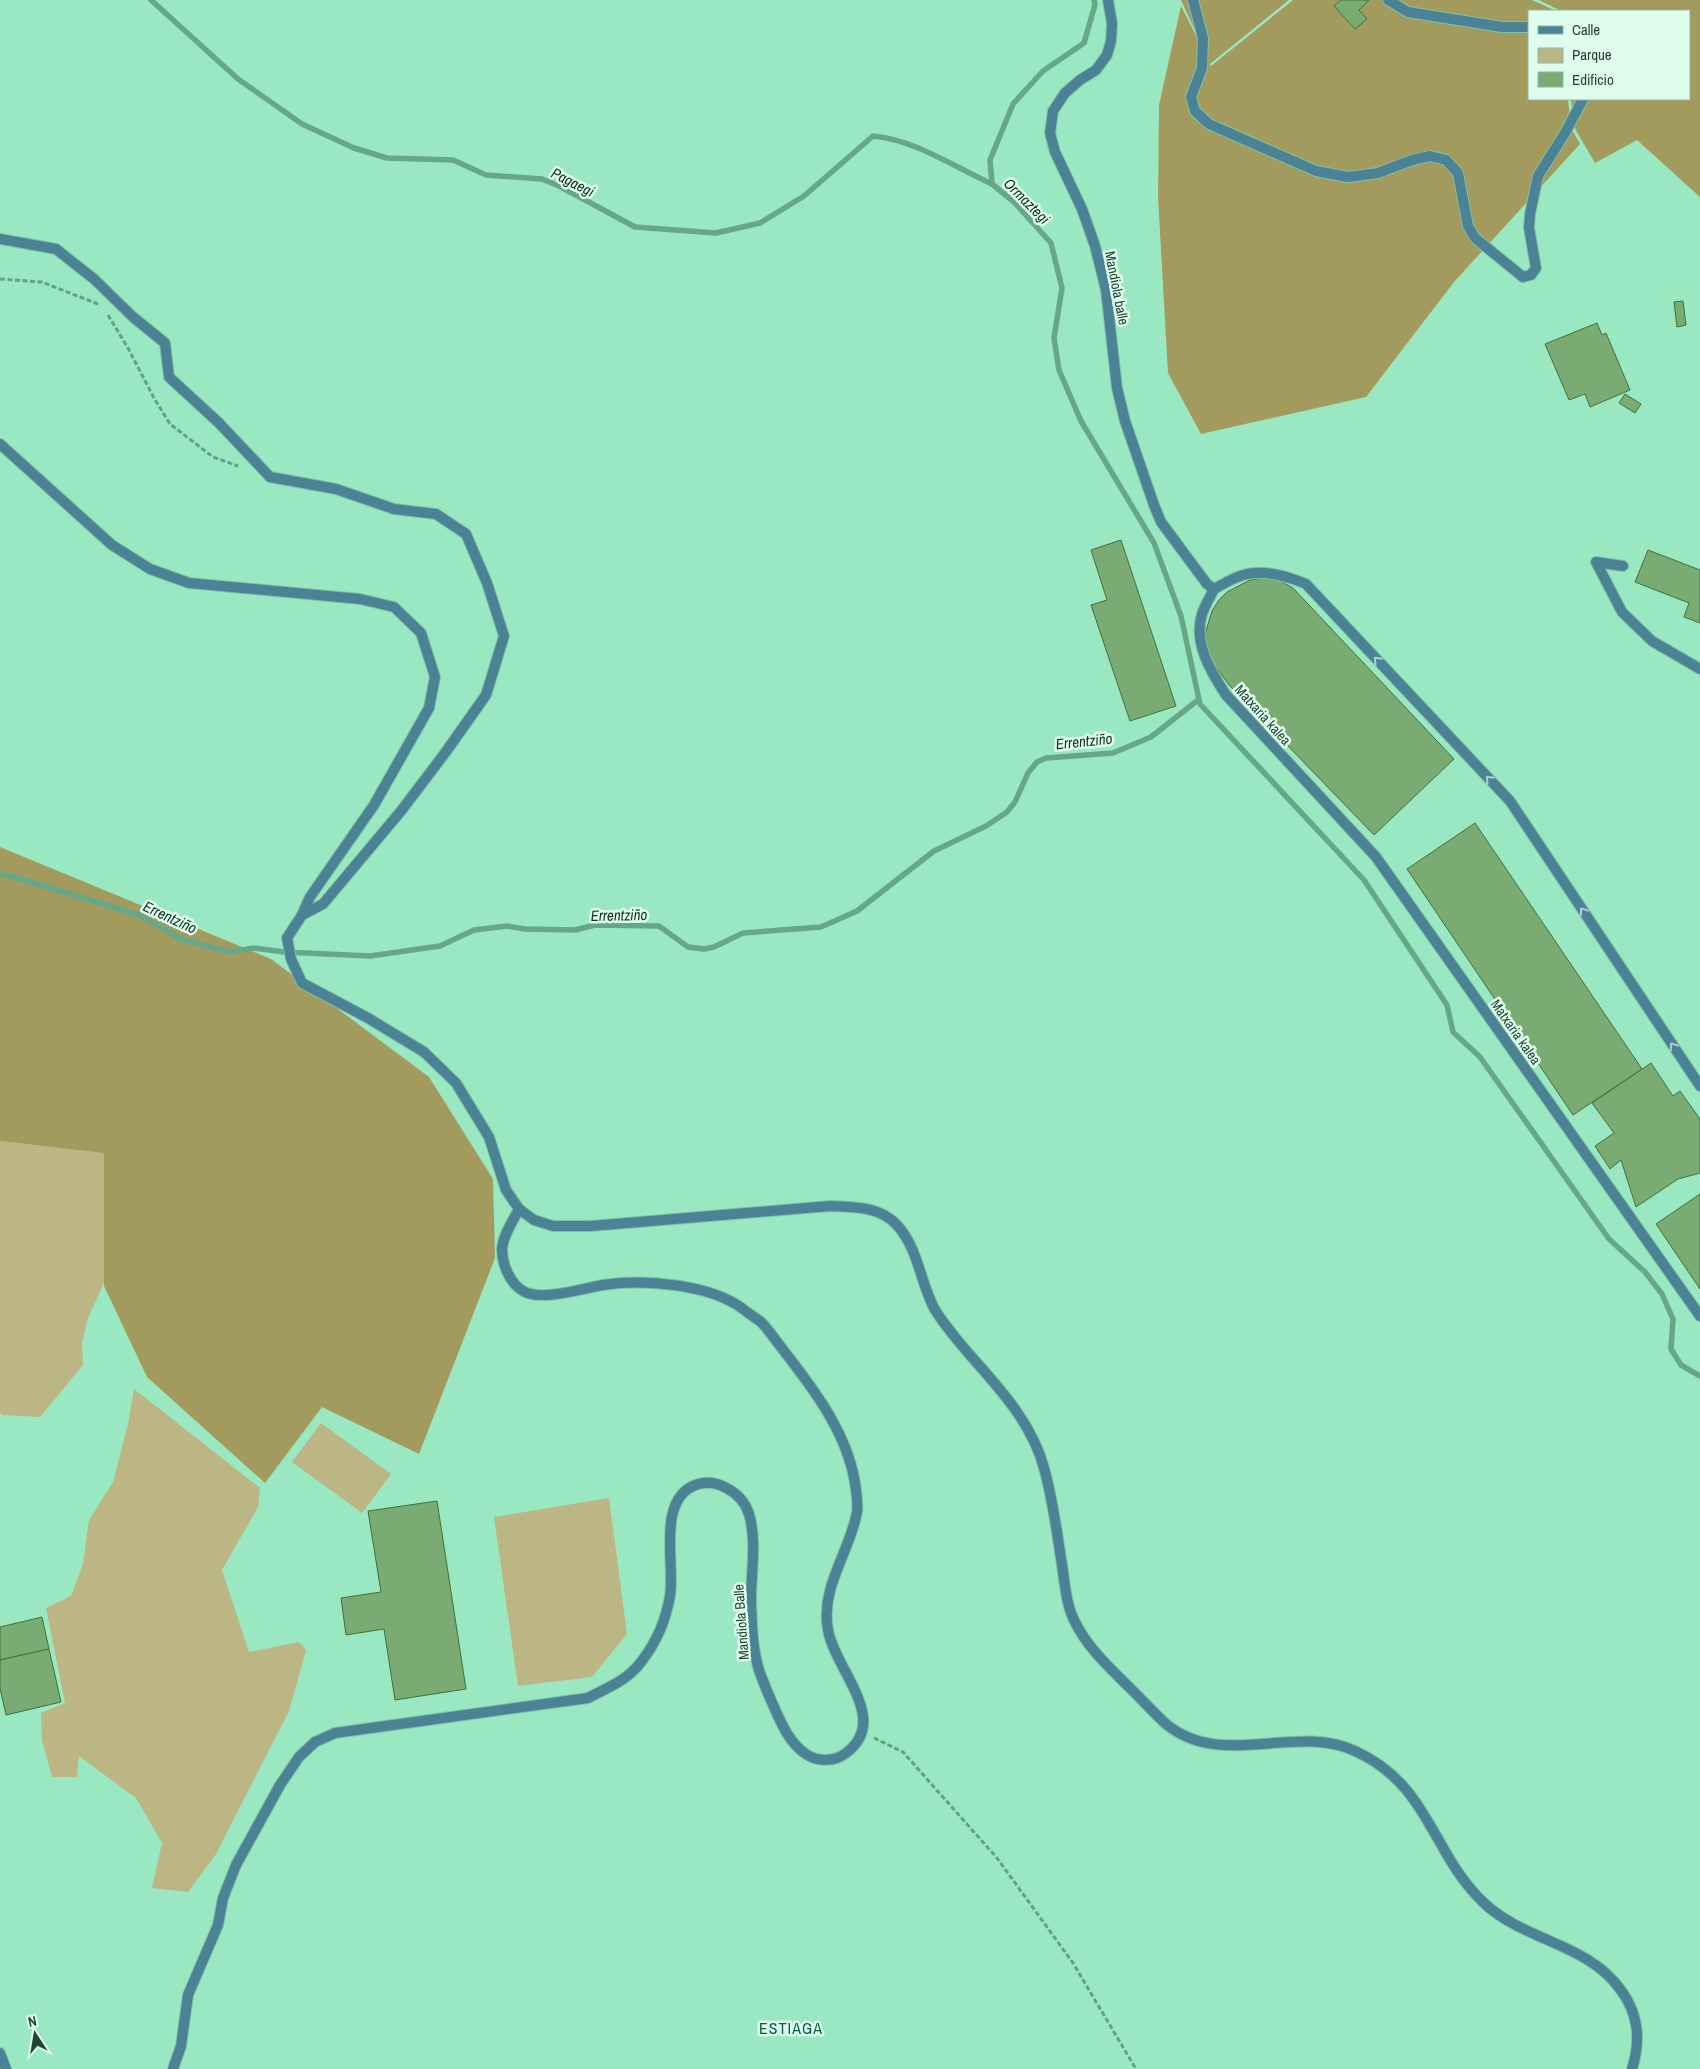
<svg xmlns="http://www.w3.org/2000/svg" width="1700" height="2069" font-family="'Archivo Narrow',sans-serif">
<rect width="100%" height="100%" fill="#99e8c1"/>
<!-- green -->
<g fill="#bcb685">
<path d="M0,1141L105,1153L104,1283L88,1318L82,1343L83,1365L40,1417L2,1415L0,1412Z"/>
<path d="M134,1389L260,1488L258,1507L222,1570L249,1652L299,1642L306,1650L289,1711L216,1854L188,1892L152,1888L162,1843L136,1798L79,1756L77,1777H52L42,1740L41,1713L65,1703L46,1608L71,1596L83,1564L89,1520L113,1482L128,1424Z"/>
<path d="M321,1423L391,1474L362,1513L292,1462Z"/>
<path d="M609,1498L627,1634L592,1677L518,1686L494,1517Z"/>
</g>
<!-- forest -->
<g fill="#a39b5d">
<path d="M1181,0H1289L1210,64L1211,66L1293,0H1532L1556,11H1529V99H1568L1571,128L1580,144L1454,282L1366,397L1201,434L1168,373L1158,197L1159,105L1181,6L1207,57Z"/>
<path d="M1539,0H1700V197L1637,140L1595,163L1574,127L1571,99H1689V11H1561Z"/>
<path d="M0,847L271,959L429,1077L493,1179L495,1258L419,1454L322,1407L265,1483L147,1377L104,1286V1153L0,1141Z"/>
</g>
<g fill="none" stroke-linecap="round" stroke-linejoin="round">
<!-- stream -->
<g stroke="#65a787" stroke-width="5.5">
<path d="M151,0L238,79L302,124L354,148L387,158L453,160L486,175L542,179L559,186L635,227L716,233L760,223L804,196L873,136C916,140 954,167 992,184"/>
<path d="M1094,0L1095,5L1084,43L1043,71L1013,104L990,160L992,184L1014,202L1051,243L1062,288L1054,338L1059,370L1081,421L1154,543L1181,616L1200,704L1364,880L1447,1005L1453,1032L1480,1057L1609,1239L1645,1272L1662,1294L1673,1319L1671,1349L1681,1365L1700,1376"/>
<path d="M0,874L18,878L139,915L183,940L230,952L254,948L284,952L370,956L440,946L474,930L507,926L525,929L575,930L595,925L659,926L688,947L704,949L714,947L743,933L821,927L857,911L934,851L986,826L1007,812L1015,802L1028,773L1037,762L1046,758L1113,753L1151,737L1198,700"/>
</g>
</g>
<!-- building -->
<g fill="#79ab73" stroke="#41713c">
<path d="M1341,0H1369L1359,10L1367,19L1355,29L1334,6Z"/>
<path d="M1683,301L1686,325L1677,327L1674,302Z"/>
<path d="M1597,323L1602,335L1606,333L1630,390L1590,407L1585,394L1569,400L1545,344Z"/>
<path d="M1625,394L1641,404L1635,413L1619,403Z"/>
<path d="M1121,540L1176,706L1130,721L1091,605L1107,600L1091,550Z"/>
<path d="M1648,550L1700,570V623L1684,617L1689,603L1635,582Z"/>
<path d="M1263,578L1279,580L1293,588L1454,759L1374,835L1229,685L1212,662L1207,648L1205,634L1212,611L1219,600L1227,592L1250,580Z"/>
<path d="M1475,823L1642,1069L1573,1115L1407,869Z"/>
<path d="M1651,1063L1673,1096L1680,1091L1700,1119V1173L1678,1179L1636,1207L1621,1160L1610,1169L1595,1146L1614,1133L1592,1103Z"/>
<path d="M1700,1194V1289L1656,1224Z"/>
<path d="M437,1501L466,1689L395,1700L384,1629L346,1635L341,1598L381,1592L368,1511Z"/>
<path d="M42,1617L49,1649L0,1660V1627Z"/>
<path d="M49,1649L61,1702L6,1715L0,1688V1660Z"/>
</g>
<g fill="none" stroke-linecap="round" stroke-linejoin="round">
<defs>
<g id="service">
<path d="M1193,0L1203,38L1202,68L1191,97L1195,111L1209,124L1316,171L1348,177L1378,173L1412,160L1430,156L1446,160L1458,173L1468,226L1475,238L1523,277L1531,275L1536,268L1529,228L1530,214L1538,176L1565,133L1583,99"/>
<path d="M1388,0L1408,12L1502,27H1529"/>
<path d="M0,239L56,249L94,279L133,317L165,343L169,377L219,423L270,477L336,489L394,509L436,514L466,534L487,583L504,636L486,695L445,753L401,811L323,904L302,915"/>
<path d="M1623,566L1596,562L1622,612L1652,641L1700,669"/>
<path d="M0,2053L6,2069"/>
<path d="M173,2069L181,2046L188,1995L218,1925L223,1898L236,1865L280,1785L299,1757L315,1742"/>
</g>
<g id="minor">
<path d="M1108,0L1112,23L1111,41L1107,55L1096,70L1080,80L1065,93L1053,111L1050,133L1055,152L1082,209L1095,246L1106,290L1117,388L1125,421L1154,505L1161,522L1207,584L1214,589"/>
<path d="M1700,1086L1510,801L1306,584C1287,576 1264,569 1243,575C1233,578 1223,584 1214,589C1210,597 1205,605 1202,614C1193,643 1211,672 1226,695L1376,857L1700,1316"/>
<path d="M315,1742L335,1733L588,1698C607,1688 628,1680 641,1662C656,1643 666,1619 670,1596C675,1565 658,1505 691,1487C714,1475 742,1492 749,1514C757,1541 751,1573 751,1601C752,1625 752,1650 760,1673C764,1684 769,1696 774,1707C781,1723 790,1744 806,1754C817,1762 835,1762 846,1753C891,1720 835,1670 828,1630C820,1587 850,1552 857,1512C858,1505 857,1498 856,1490C850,1437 816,1392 784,1351C776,1341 769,1330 761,1322C756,1318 749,1314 743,1309C710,1284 645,1279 603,1285C584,1288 543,1301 525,1292C510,1285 502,1264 502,1249C503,1235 513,1221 519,1209"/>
</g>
<path id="tertiary" d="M0,444L112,545L150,569L189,583L360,599L394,607L421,633L435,677L429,708L374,805L310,897L302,915L287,938L291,959L302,983L368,1018L424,1052L456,1083L489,1137L506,1190L519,1209L534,1220L553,1226H591L830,1206C854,1207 879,1206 897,1225C918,1248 920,1281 934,1308C944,1325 957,1340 970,1355C1000,1389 1032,1423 1044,1468C1053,1500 1057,1533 1062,1565C1065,1584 1066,1605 1075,1622C1088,1649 1113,1671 1134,1692C1144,1702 1155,1714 1166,1724C1222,1770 1294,1723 1355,1751C1430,1785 1431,1853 1484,1903C1524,1941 1587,1943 1620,1989C1639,2014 1641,2040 1632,2069"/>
</defs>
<!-- service casing -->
<use href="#service" stroke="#7fc4a2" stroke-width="12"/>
<!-- minor casing -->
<use href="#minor" stroke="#7fc4a2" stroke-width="12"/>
<!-- tertiary casing -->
<use href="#tertiary" stroke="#7fc4a2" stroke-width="12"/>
<!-- path -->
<g stroke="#65a084" stroke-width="3" stroke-dasharray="5 2.5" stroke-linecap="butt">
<path d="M0,279L42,282L98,304"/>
<path d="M108,315L128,348L154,398L170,424L213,457L238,466"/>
<path d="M874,1738L903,1752L997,1858L1073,1963L1136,2069"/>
</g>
<!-- service -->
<use href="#service" stroke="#4c8295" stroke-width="10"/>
<!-- minor -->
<use href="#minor" stroke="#4c8295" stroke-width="10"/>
<!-- tertiary -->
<use href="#tertiary" stroke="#4c8295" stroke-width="10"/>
</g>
<!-- one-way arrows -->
<defs><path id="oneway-chevron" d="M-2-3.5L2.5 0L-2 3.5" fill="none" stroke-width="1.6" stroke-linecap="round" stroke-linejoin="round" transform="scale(1.25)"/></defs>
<g stroke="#acd2ce">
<use href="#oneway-chevron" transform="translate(1377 660) rotate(-133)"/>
<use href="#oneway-chevron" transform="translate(1489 779) rotate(-133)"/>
<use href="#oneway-chevron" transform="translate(1583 911) rotate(-124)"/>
<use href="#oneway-chevron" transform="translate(1673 1046) rotate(-124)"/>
</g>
<g text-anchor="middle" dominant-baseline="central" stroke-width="5" stroke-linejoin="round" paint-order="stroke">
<!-- street labels -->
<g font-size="14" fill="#234435" stroke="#dffded">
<text transform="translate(1117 288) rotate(79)">Mandiola balle</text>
<text transform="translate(1263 715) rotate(48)">Matxaria kalea</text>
<text transform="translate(1516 1032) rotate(55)">Matxaria kalea</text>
<text transform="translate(741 1622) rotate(-94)">Mandiola Balle</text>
</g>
<!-- water labels -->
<g font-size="15" font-style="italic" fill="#123123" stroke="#dffded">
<text transform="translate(573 182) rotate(27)">Pagaegi</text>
<text transform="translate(1027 201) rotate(45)">Ormaztegi</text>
<text transform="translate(1084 741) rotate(-6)">Errentziño</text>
<text transform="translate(619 915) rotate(-1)">Errentziño</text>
<text transform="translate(170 917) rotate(25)">Errentziño</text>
</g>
<!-- quarter labels -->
<g font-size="16" letter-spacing="1" fill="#006040" stroke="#dffded">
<text x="791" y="2028">ESTIAGA</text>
</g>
</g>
<!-- legend -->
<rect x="1528" y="10" width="162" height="90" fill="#dffded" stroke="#94b3a3"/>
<rect x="1538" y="26" width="25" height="8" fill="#4c8295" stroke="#94b3a3"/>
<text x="1572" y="35" font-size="15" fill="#234435">Calle</text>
<rect x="1538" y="48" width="25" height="15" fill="#bcb685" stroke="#94b3a3"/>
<text x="1572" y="60" font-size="15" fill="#234435">Parque</text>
<rect x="1538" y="72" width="25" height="15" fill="#79ab73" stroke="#94b3a3"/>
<text x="1572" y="85" font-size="15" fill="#234435">Edificio</text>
<!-- north arrow -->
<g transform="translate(35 2034) rotate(348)" stroke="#dffded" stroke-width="4" paint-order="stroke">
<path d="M0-4L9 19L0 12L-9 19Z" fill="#234435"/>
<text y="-8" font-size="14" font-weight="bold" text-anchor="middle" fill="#234435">N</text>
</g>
</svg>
